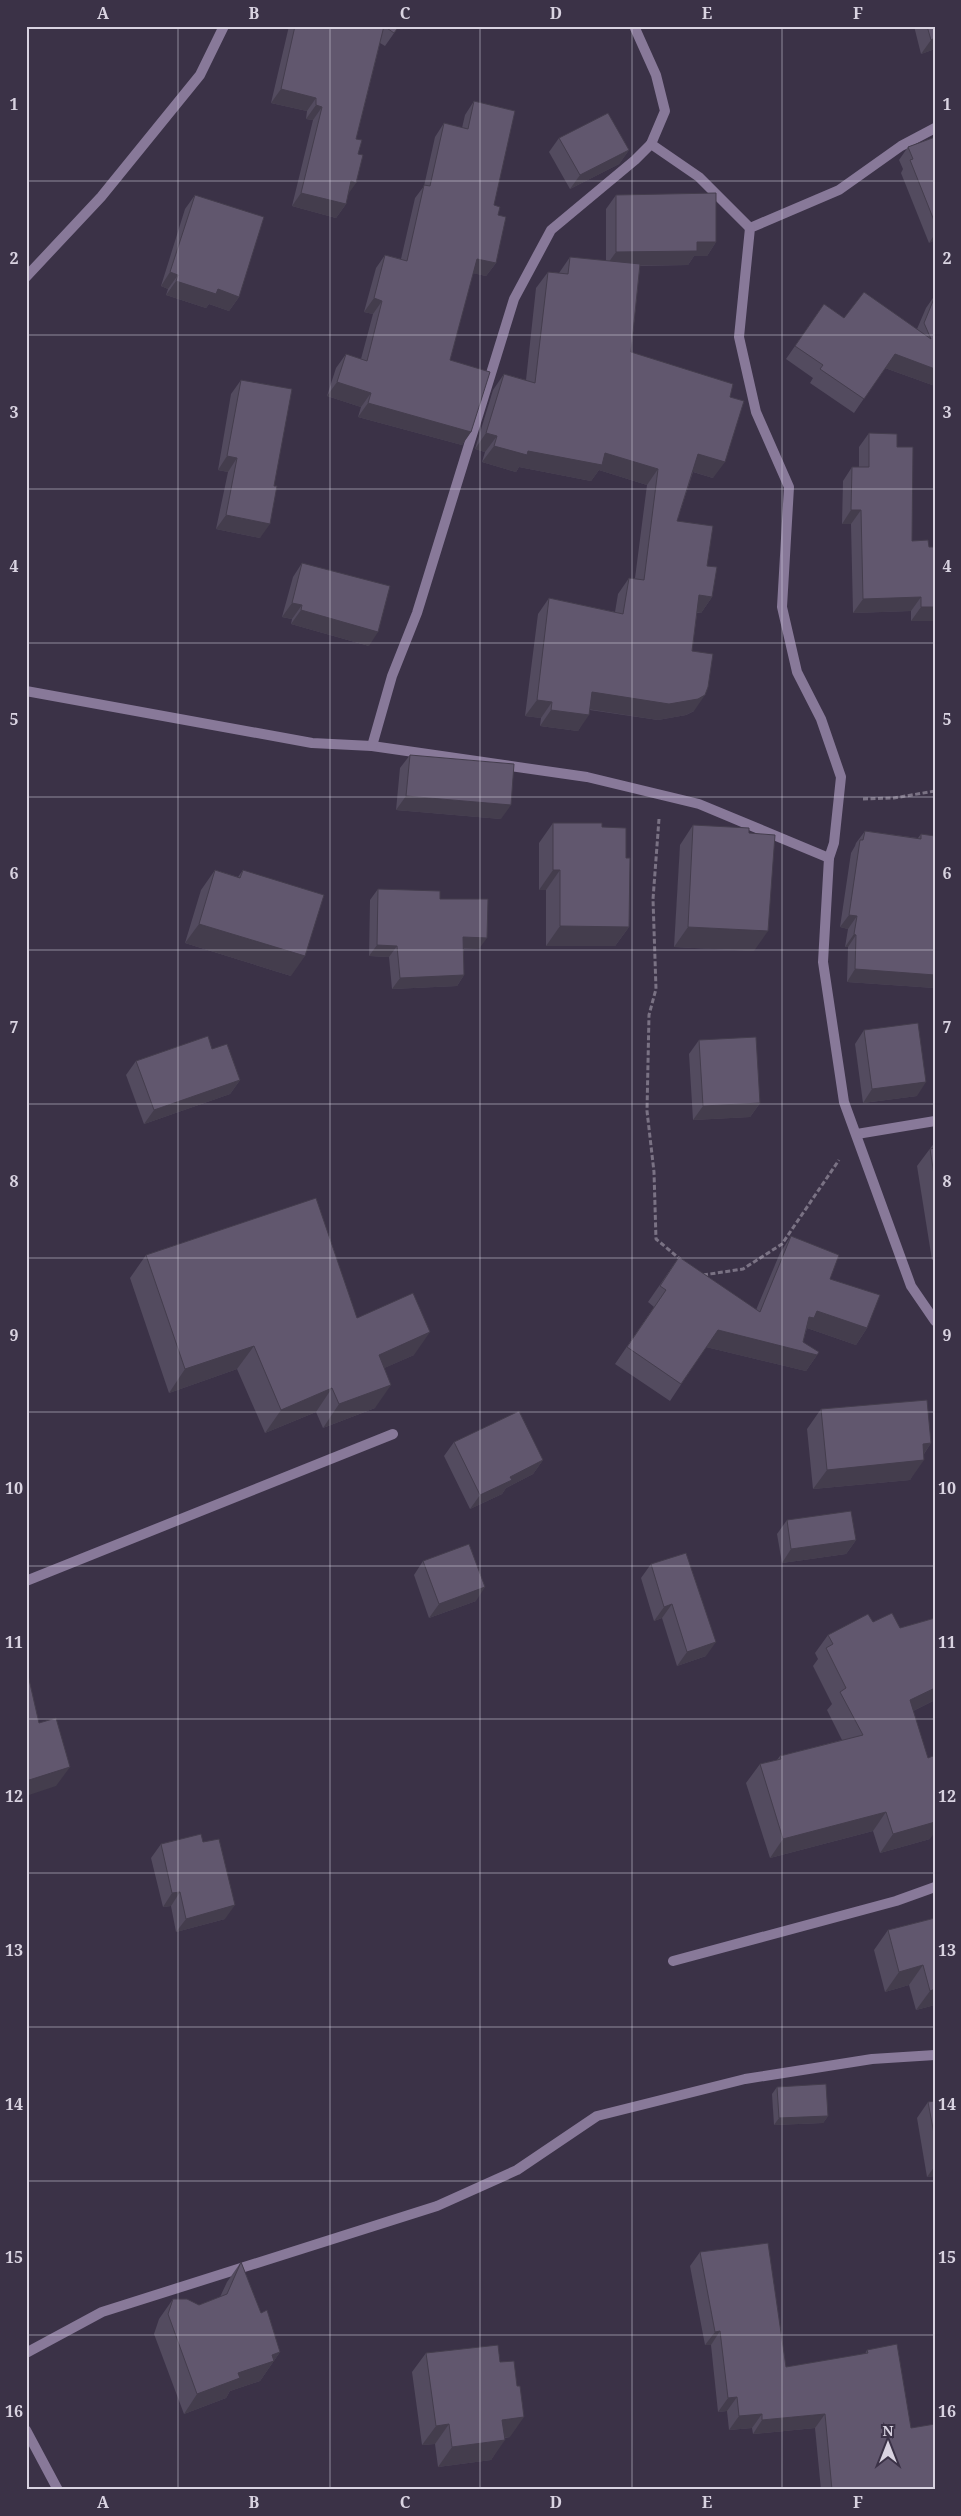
<svg xmlns="http://www.w3.org/2000/svg" width="961" height="2516" font-family="'Noto Serif',serif">
<rect width="100%" height="100%" fill="#3b3247"/>
<g fill="none" stroke-linecap="round" stroke-linejoin="round">
<!-- path -->
<g stroke="#7a7284" stroke-width="3" stroke-dasharray="5 2.5" stroke-linecap="butt">
<path d="M863,799L894,798L935,791"/>
<path d="M659,819L653,899L656,989L649,1015L647,1111L654,1172L656,1239L680,1259"/>
<path d="M703,1275L743,1269L782,1244L839,1160"/>
</g>
<!-- street -->
<g stroke="#887999" stroke-width="10">
<path d="M634,26L656,75L665,111L651,144"/>
<path d="M935,128L901,146L839,190L750,228L739,337L756,412L789,487L782,607L797,672L821,719L841,777L834,843L829,858L823,962L844,1102L911,1286L935,1321"/>
<path d="M26,277L101,197L200,75L224,26"/>
<path d="M26,691L312,743L372,746L587,777L699,804L829,858"/>
<path d="M372,746L392,676L417,613L514,299L551,230L635,160L651,144L699,177L750,228"/>
<path d="M857,1134L935,1121"/>
<path d="M26,1581L393,1434"/>
<path d="M673,1961L896,1901L935,1887"/>
<path d="M26,2353L102,2312L437,2206L517,2170L597,2116L745,2079L872,2059L935,2055"/>
<path d="M26,2430L58,2490"/>
</g>
</g>
<!-- wall -->
<g fill="#534b5f">
<path d="M289,26H399L385,46L380,43L356,139L348,194L346,204L336,218L292,206L313,120L306,119L307,111L271,103Z"/>
<path d="M914,26H935V49L921,54Z"/>
<path d="M474,101L494,205L498,215L496,263L486,276L473,273L450,360L471,432L462,445L358,417L361,407L327,396L336,368L346,354L361,359L373,314L364,312L376,268L385,255L401,259L415,198L424,186L435,137L444,123L462,128L465,115Z"/>
<path d="M935,137V240L929,243L901,173L903,169L899,160L908,147Z"/>
<path d="M559,138L629,150L619,164L570,189L549,152Z"/>
<path d="M195,195L239,297L229,311L209,304L206,308L166,295L168,289L161,286L185,209Z"/>
<path d="M616,195L716,242L707,256H694L688,265L640,266L631,352L730,397L713,478L693,472L677,521L707,566L712,597L701,613H697L692,651L694,711L686,715L658,720L590,710L578,731L540,726L541,718L525,716L538,614L549,598L615,612L618,594L629,578H635L647,485L599,470L591,481L519,467L516,472L482,462L485,452L475,449L493,390L504,374L526,380L536,288L548,272L559,273L570,257L606,261V209Z"/>
<path d="M935,295V386L885,368L854,413L810,383L813,378L786,359L824,304L844,318L917,329L926,308Z"/>
<path d="M241,380L274,486L260,538L216,529L228,472L218,470L231,394Z"/>
<path d="M869,433L897,447L912,541L929,547H935V621H911V611L853,613L851,524H842L843,481L852,467H859V447Z"/>
<path d="M302,563L369,646L291,624L292,619L282,617L293,577Z"/>
<path d="M410,755L501,819L396,810L400,768Z"/>
<path d="M553,823L602,827L626,858L629,927L615,946H546V890H539V843Z"/>
<path d="M693,825L749,833L754,951L674,947L680,845Z"/>
<path d="M865,831L918,838L921,834L935,988L847,982L848,947H845L848,929L840,927L851,853L855,846L856,843Z"/>
<path d="M215,870L238,877L243,870L291,976L185,943L201,890Z"/>
<path d="M378,889L440,899L479,949H464V975L457,986L392,989L389,957L369,956L370,900Z"/>
<path d="M864,1030L917,1096L863,1103L855,1044Z"/>
<path d="M699,1040L760,1103L750,1117L693,1120L689,1054Z"/>
<path d="M212,1049L240,1080L230,1094L144,1124L126,1075L136,1061Z"/>
<path d="M935,1142V1260H932L917,1166Z"/>
<path d="M791,1236L830,1279L867,1328L856,1345L807,1328L803,1342L817,1355L806,1371L706,1347L670,1401L615,1364L654,1307L648,1302L679,1257L756,1310L780,1253Z"/>
<path d="M146,1255L357,1318L414,1355L384,1368L375,1408L323,1428L316,1412L265,1433L237,1369L169,1393L130,1278Z"/>
<path d="M821,1409L931,1443L924,1454L910,1480L813,1489L807,1429Z"/>
<path d="M454,1442L543,1460L533,1474L506,1488L502,1494L470,1509L444,1456Z"/>
<path d="M787,1520L856,1540L846,1554L782,1563L777,1534Z"/>
<path d="M423,1561L476,1601L429,1618L414,1575Z"/>
<path d="M651,1564L706,1656L677,1666L662,1618L654,1621L641,1578Z"/>
<path d="M935,1618V1700L913,1711L930,1839L880,1853L873,1831L770,1858L746,1783L760,1764L777,1760L780,1756L842,1740L827,1710L832,1704L813,1666L818,1659L815,1653L828,1635L873,1622L900,1628Z"/>
<path d="M161,1844L225,1919L176,1932L171,1906L163,1907L151,1858Z"/>
<path d="M935,1918V2005L916,2010L909,1985L885,1992L874,1950L888,1930Z"/>
<path d="M777,2087L828,2116L823,2123L774,2125L772,2094Z"/>
<path d="M935,2101V2176L927,2177L917,2118L928,2102Z"/>
<path d="M700,2252L786,2367L865,2354L867,2350L911,2428L935,2490H821L815,2428L753,2434L752,2428L729,2430L727,2411L718,2412L711,2345H705L690,2266Z"/>
<path d="M241,2262L261,2313L280,2352L260,2381L230,2391L226,2398L184,2414L154,2334L159,2319L173,2299L199,2305L220,2297L227,2282Z"/>
<path d="M426,2353L510,2437L505,2438L491,2460L438,2467L435,2444L422,2445L412,2372Z"/>
</g>
<!-- shaded-wall -->
<g fill="#443d4d">
<path d="M935,38V49L921,54L931,40Z"/>
<path d="M281,89L316,98L307,111L271,103Z"/>
<path d="M316,105L322,107L313,120L306,119Z"/>
<path d="M629,150L619,164L570,189L580,175Z"/>
<path d="M351,181L356,183L347,196Z"/>
<path d="M301,193L346,204L336,218L292,206Z"/>
<path d="M935,234V240L929,243Z"/>
<path d="M697,242H716L707,256H694L688,265L606,266L616,252Z"/>
<path d="M477,259L496,263L486,276L467,272Z"/>
<path d="M170,272L178,275L168,289L161,286Z"/>
<path d="M176,281L218,289L239,297L229,311L209,304L206,308L166,295Z"/>
<path d="M374,298L382,301L373,314L364,312Z"/>
<path d="M895,354L935,369V386L885,368L854,413Z"/>
<path d="M337,382L371,393L361,407L327,396Z"/>
<path d="M368,403L471,432L462,445L358,417Z"/>
<path d="M486,433L497,436L485,452L475,449Z"/>
<path d="M494,446L528,451L605,453L658,469L647,485L599,470L591,481L519,467L516,472L482,462Z"/>
<path d="M698,454L725,462L713,478L687,470Z"/>
<path d="M227,456L237,458L228,472L218,470Z"/>
<path d="M851,510H861L851,524H842Z"/>
<path d="M226,515L270,524L260,538L216,529Z"/>
<path d="M699,595L712,597L701,613L688,611Z"/>
<path d="M921,597L911,611L853,613L863,599Z"/>
<path d="M292,603L302,605L292,619L282,617Z"/>
<path d="M921,607H935V621H911Z"/>
<path d="M301,610L378,632L369,646L291,624Z"/>
<path d="M592,692L705,695L694,711L686,715L658,720L581,708Z"/>
<path d="M537,700L552,702L541,718L525,716Z"/>
<path d="M551,710L589,715L578,731L540,726Z"/>
<path d="M406,796L511,805L501,819L396,810Z"/>
<path d="M553,870H560L546,890H539Z"/>
<path d="M849,915L857,916L848,929L840,927Z"/>
<path d="M199,924L305,956L291,976L185,943Z"/>
<path d="M560,926L629,927L615,946H546Z"/>
<path d="M688,927L768,931L754,951L674,947Z"/>
<path d="M854,934L856,935L848,947H845Z"/>
<path d="M463,937L487,938L479,949L455,948Z"/>
<path d="M377,945L397,946L389,957L369,956Z"/>
<path d="M855,969L935,975V988L847,982Z"/>
<path d="M464,975L457,986L392,989L400,978Z"/>
<path d="M240,1080L230,1094L144,1124L154,1110Z"/>
<path d="M926,1082L917,1096L863,1103L872,1089Z"/>
<path d="M760,1103L750,1117L693,1120L703,1106Z"/>
<path d="M817,1311L867,1328L856,1345L807,1328L802,1335L809,1317Z"/>
<path d="M718,1330L817,1355L806,1371L706,1347Z"/>
<path d="M430,1332L414,1355L362,1378L379,1355Z"/>
<path d="M254,1346L237,1369L169,1393L185,1369Z"/>
<path d="M391,1385L375,1408L323,1428L339,1404Z"/>
<path d="M332,1388L316,1412L265,1433L281,1410Z"/>
<path d="M931,1443L919,1461L924,1460L910,1480L813,1489L827,1470L923,1444Z"/>
<path d="M543,1460L533,1474L506,1488L502,1494L470,1509L480,1495L510,1477Z"/>
<path d="M856,1540L846,1554L782,1563L791,1549Z"/>
<path d="M485,1587L476,1601L429,1618L439,1604Z"/>
<path d="M672,1604L662,1618L654,1621L664,1607Z"/>
<path d="M716,1642L706,1656L677,1666L687,1652Z"/>
<path d="M935,1688V1700L897,1719L910,1700Z"/>
<path d="M70,1767L56,1786L26,1796V1781Z"/>
<path d="M886,1812L873,1831L770,1858L783,1839Z"/>
<path d="M935,1819V1832L930,1839L880,1853L893,1834Z"/>
<path d="M180,1892L171,1906L163,1907L172,1893Z"/>
<path d="M235,1905L225,1919L176,1932L186,1919Z"/>
<path d="M923,1965L909,1985L885,1992L899,1972Z"/>
<path d="M935,1989V2005L916,2010L930,1991Z"/>
<path d="M828,2116L823,2123L774,2125L779,2118Z"/>
<path d="M935,2166V2176L927,2177Z"/>
<path d="M720,2331L711,2345H705L715,2332Z"/>
<path d="M280,2352L260,2381L230,2391L226,2398L184,2414L197,2394L238,2373L272,2355Z"/>
<path d="M737,2397L727,2411L718,2412L728,2398Z"/>
<path d="M762,2414L752,2428L729,2430L739,2416Z"/>
<path d="M825,2414L815,2428L753,2434L762,2420Z"/>
<path d="M524,2417L510,2437L488,2439L502,2420Z"/>
<path d="M449,2424L435,2444L422,2445L436,2426Z"/>
<path d="M505,2440L491,2460L438,2467L452,2447Z"/>
</g>
<!-- building -->
<g fill="#61576e" stroke="#443d4d">
<path d="M295,26H399L394,33L384,26L356,139L362,140L358,154L363,155L356,183L351,181L346,204L301,193L322,107L316,105V98L281,89Z"/>
<path d="M927,26H935V38L931,40Z"/>
<path d="M474,101L515,111L494,205L500,207L498,215L506,217L496,263L477,259L450,360L490,372L471,432L368,403L371,393L337,382L346,354L367,361L382,301L374,298L385,255L407,261L424,185L430,186L444,123L468,129Z"/>
<path d="M608,113L629,150L580,175L559,138Z"/>
<path d="M935,137V223L910,160L913,159L908,147Z"/>
<path d="M716,193V242H697V251L616,252V195Z"/>
<path d="M195,195L264,217L239,297L218,289L216,294L176,281L178,275L170,272Z"/>
<path d="M570,257L640,264L631,352L733,384L730,397L744,401L725,462L698,454L677,521L713,526L707,566L717,567L712,597L699,595L692,651L713,654L708,687L705,695L698,699L669,704L592,692L589,715L551,710L552,702L537,700L549,598L623,614L629,578L644,580L658,469L605,453L602,465L528,451L527,455L494,446L497,436L486,433L504,374L535,383L548,272L568,274Z"/>
<path d="M864,292L931,339L924,323L935,296V369L895,354L864,399L820,369L823,365L795,346L824,304L844,318Z"/>
<path d="M241,380L292,389L274,486H277L270,524L226,515L237,458L227,456Z"/>
<path d="M869,433L897,434V447H913L912,541L928,540L929,547H935V607H921V597L863,599L861,510H851L852,467H869Z"/>
<path d="M302,563L390,586L378,632L301,610L302,605L292,603Z"/>
<path d="M410,755L514,764L511,805L406,796Z"/>
<path d="M553,823H602V827L626,828V858H630L629,927L560,926V870H553Z"/>
<path d="M693,825L749,828V833L775,835L768,931L688,927Z"/>
<path d="M865,831L921,839V834L935,836V975L855,969L856,935L854,934L857,916L849,915L860,840H863Z"/>
<path d="M215,870L240,878L243,870L324,895L305,956L199,924Z"/>
<path d="M378,889L440,891V899H488L487,938L463,937L464,975L400,978L397,946L377,945Z"/>
<path d="M918,1023L926,1082L872,1089L864,1030Z"/>
<path d="M208,1036L212,1049L227,1044L240,1080L154,1110L136,1061Z"/>
<path d="M756,1037L760,1103L703,1106L699,1040Z"/>
<path d="M935,1148V1181L930,1149Z"/>
<path d="M316,1198L357,1318L413,1293L430,1332L379,1355L391,1385L339,1404L332,1388L281,1410L254,1346L185,1369L146,1255Z"/>
<path d="M791,1236L839,1255L830,1279L880,1295L867,1328L817,1311L814,1318L809,1317L803,1342L819,1352L817,1355L718,1330L681,1384L627,1347L666,1290L660,1286L679,1257L760,1312Z"/>
<path d="M927,1400L931,1443L923,1444L924,1460L827,1470L821,1409Z"/>
<path d="M519,1411L543,1460L510,1477L512,1480L480,1495L454,1442Z"/>
<path d="M851,1511L856,1540L791,1549L787,1520Z"/>
<path d="M469,1544L485,1587L439,1604L423,1561Z"/>
<path d="M686,1553L716,1642L687,1652L672,1604L664,1607L651,1564Z"/>
<path d="M892,1613L900,1628L935,1618V1688L910,1700L928,1758L933,1756L935,1761V1822L893,1834L886,1812L783,1839L760,1764L781,1759L780,1756L863,1735L840,1692L846,1688L826,1648L833,1644L828,1635L868,1614L873,1622Z"/>
<path d="M26,1675H28L39,1723L56,1718L70,1767L26,1781Z"/>
<path d="M201,1834L203,1842L219,1839L235,1905L186,1919L180,1892L172,1893L161,1844Z"/>
<path d="M935,1918V1989L930,1991L923,1965L899,1972L888,1930Z"/>
<path d="M826,2084L828,2116L779,2118L777,2087Z"/>
<path d="M935,2101V2139L928,2102Z"/>
<path d="M768,2243L786,2367L868,2353L867,2350L897,2344L911,2428L935,2424V2490H832L825,2414L762,2420V2414L739,2416L737,2397L728,2398L720,2331L715,2332L700,2252Z"/>
<path d="M241,2262L261,2313L267,2310L280,2352L272,2355L274,2361L238,2373L240,2378L197,2394L168,2314L173,2299H187L199,2305L227,2294Z"/>
<path d="M498,2345L500,2362L514,2361L517,2386H520L524,2417L502,2420L505,2440L452,2447L449,2424L436,2426L426,2353Z"/>
</g>
<!-- grid -->
<path fill="none" stroke="#d9d3e1" stroke-width="1" stroke-opacity="0.55" d="M178,26V2490M330,26V2490M480,26V2490M632,26V2490M782,26V2490M26,181H935M26,335H935M26,489H935M26,643H935M26,797H935M26,950H935M26,1104H935M26,1258H935M26,1412H935M26,1566H935M26,1719H935M26,1873H935M26,2027H935M26,2181H935M26,2335H935"/>
<!-- border -->
<rect width="961" height="2516" fill="none" stroke="#3b3247" stroke-width="55"/>
<!-- north arrow -->
<g transform="translate(888 2444)" stroke="#3b3247" stroke-width="4" paint-order="stroke">
<path d="M0-4L9 19L0 12L-9 19Z" fill="#d9d3e1"/>
<text y="-8" font-size="14" font-weight="bold" text-anchor="middle" fill="#d9d3e1">N</text>
</g>
<rect x="28" y="28" width="906" height="2460" fill="none" stroke="#d9d3e1" stroke-width="2"/>
<g font-size="16" text-anchor="middle" font-weight="bold" fill="#d9d3e1">
<text x="103" y="19">A</text>
<text x="254" y="19">B</text>
<text x="405" y="19">C</text>
<text x="556" y="19">D</text>
<text x="707" y="19">E</text>
<text x="858" y="19">F</text>
<text x="14" y="110">1</text>
<text x="947" y="110">1</text>
<text x="14" y="264">2</text>
<text x="947" y="264">2</text>
<text x="14" y="418">3</text>
<text x="947" y="418">3</text>
<text x="14" y="572">4</text>
<text x="947" y="572">4</text>
<text x="14" y="725">5</text>
<text x="947" y="725">5</text>
<text x="14" y="879">6</text>
<text x="947" y="879">6</text>
<text x="14" y="1033">7</text>
<text x="947" y="1033">7</text>
<text x="14" y="1187">8</text>
<text x="947" y="1187">8</text>
<text x="14" y="1341">9</text>
<text x="947" y="1341">9</text>
<text x="14" y="1494">10</text>
<text x="947" y="1494">10</text>
<text x="14" y="1648">11</text>
<text x="947" y="1648">11</text>
<text x="14" y="1802">12</text>
<text x="947" y="1802">12</text>
<text x="14" y="1956">13</text>
<text x="947" y="1956">13</text>
<text x="14" y="2110">14</text>
<text x="947" y="2110">14</text>
<text x="14" y="2263">15</text>
<text x="947" y="2263">15</text>
<text x="14" y="2417">16</text>
<text x="947" y="2417">16</text>
<text x="103" y="2508">A</text>
<text x="254" y="2508">B</text>
<text x="405" y="2508">C</text>
<text x="556" y="2508">D</text>
<text x="707" y="2508">E</text>
<text x="858" y="2508">F</text>
</g>
</svg>
